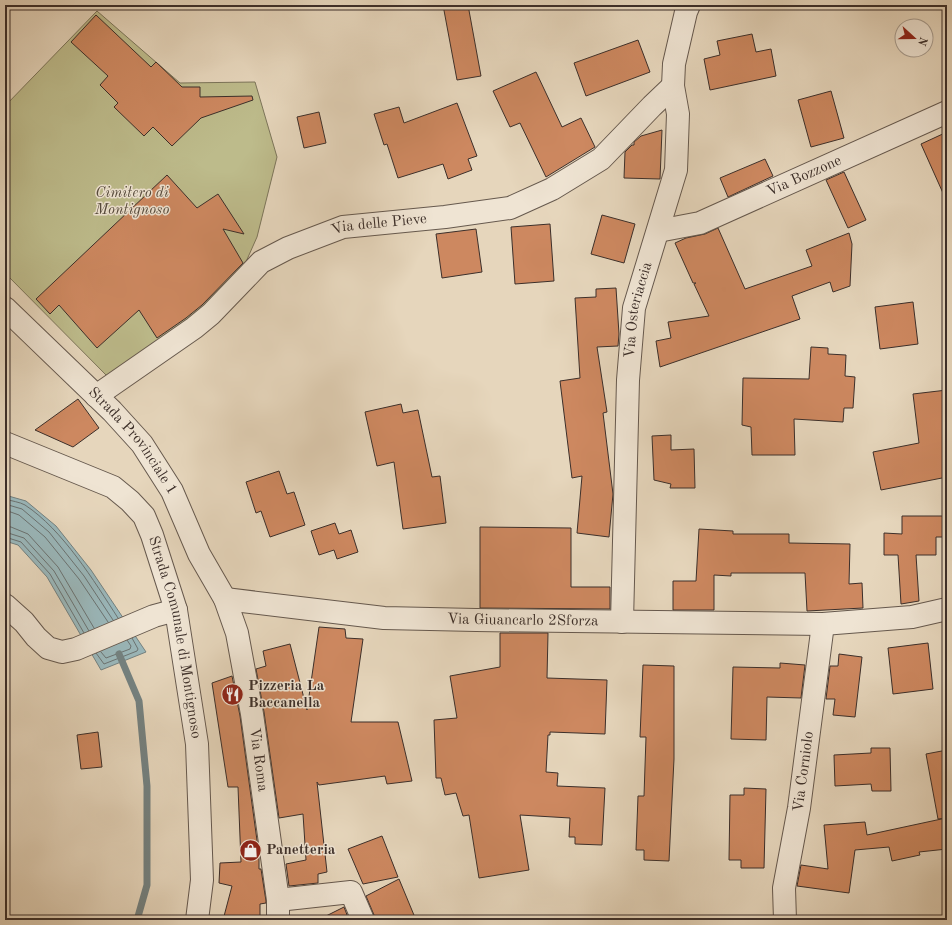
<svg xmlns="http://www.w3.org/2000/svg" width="952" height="925" font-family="'Old Standard TT',serif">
<rect width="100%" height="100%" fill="#e6d6bc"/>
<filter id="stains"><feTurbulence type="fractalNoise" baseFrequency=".005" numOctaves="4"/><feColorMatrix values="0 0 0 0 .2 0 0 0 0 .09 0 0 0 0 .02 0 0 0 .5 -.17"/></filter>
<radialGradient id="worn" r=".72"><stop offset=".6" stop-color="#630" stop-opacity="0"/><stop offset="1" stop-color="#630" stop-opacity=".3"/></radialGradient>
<!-- green -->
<path fill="#bdbb8b" stroke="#7c755a" d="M97,11L180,83L255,82L277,157L257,237L245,264L197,321L108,377L5,273V106Z"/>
<!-- water -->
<path fill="#9ab7ba" stroke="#748180" d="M5,495L26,501L56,526L91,570L146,652L101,670L47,577L18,545L5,541Z"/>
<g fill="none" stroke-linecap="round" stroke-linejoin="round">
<!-- shore -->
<g stroke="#6b7372" stroke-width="1">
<path d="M5,499C11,501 20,502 25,505C63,530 94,581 118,618"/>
<path d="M5,504L22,509L49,532L84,576L113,620"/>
<path d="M5,510L19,515L45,537L79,579L108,622"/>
<path d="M5,526L11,527L28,534L58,567L94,628"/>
<path d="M5,532L24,538L54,571L89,631"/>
<path d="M5,537L21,542L50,574L84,633"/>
<path d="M101,652L106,658L130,649L131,646L127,640"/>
<path d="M96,653L104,664L137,651L138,649L132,638"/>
</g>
<!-- stream -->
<path stroke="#748180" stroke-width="7" d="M119,654L139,701L147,786V885L137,920"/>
</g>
<!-- building -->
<g fill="#cd8860" stroke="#3c2f2a">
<path d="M443,5H468L481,76L457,80Z"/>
<path d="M96,15L151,67L156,62L182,87H200V97L252,96L253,100L201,118L172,146L153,127L144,136L114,107L118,103L100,85L108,76L71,42Z"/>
<path d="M752,34L756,52L771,49L776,76L710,90L704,59L720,55L717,41Z"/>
<path d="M638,40L650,72L586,96L574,63Z"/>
<path d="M536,72L562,127L581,118L595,147L546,177L520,123L510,127L493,91Z"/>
<path d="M831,91L844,138L811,147L798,100Z"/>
<path d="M457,103L477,156L468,159L472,170L448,179L443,164L398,178L387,144L384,145L374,114L399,107L404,123Z"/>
<path d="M319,112L326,143L304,148L297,117Z"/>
<path d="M662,130L660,179L624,178L625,152L632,145H634V142L641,136Z"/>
<path d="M947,132V202L921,144Z"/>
<path d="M765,159L773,176L728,197L720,178Z"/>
<path d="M844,172L866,220L848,228L826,180Z"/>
<path d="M167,175L197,208L218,194L244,234L223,229L243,263L202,305L186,318L157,338L139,310L97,348L59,305L50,314L36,299Z"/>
<path d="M602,215L635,224L624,263L591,254Z"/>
<path d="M550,224L554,281L515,284L511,227Z"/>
<path d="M718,228L745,289L812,266L806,250L849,233L852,244L850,286L833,292L830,282L792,296L800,319L660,367L656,341L671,338L668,322L709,316L694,284L696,283H693L675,243L686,238L705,234Z"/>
<path d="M476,229L482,272L442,278L436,234Z"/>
<path d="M616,288L619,334L618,346L597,347L607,412L603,413L613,494L609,537L577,533L582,476L572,478L560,381L580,378L575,298L596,297V289Z"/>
<path d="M913,302L918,344L880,349L875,307Z"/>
<path d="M811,347L828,348V354L846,355L845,376L855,377L853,408H844L843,422L794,419L795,455H752L751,427L742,425L743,378L809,379Z"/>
<path d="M947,390V477L881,490L873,452L919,443L913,394Z"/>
<path d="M78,399L99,428L73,447L35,430Z"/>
<path d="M401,404L403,413L418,410L432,477L440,476L446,523L403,529L394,462L377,466L365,412Z"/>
<path d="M671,435V450L694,449L695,488H670L671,484L654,480L652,436Z"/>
<path d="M279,471L287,494L294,492L305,525L270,537L261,511L256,513L246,482Z"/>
<path d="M902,516H947V537H936V555H916L919,601L901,604L898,555H884V533L902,534Z"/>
<path d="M335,523L339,534L351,530L358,552L337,559L334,550L319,555L311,531Z"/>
<path d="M480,527L571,528V587H610V609L480,608Z"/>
<path d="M699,529L733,531V534H789V543L850,544L849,584L862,583L863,608L807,611L805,573H731V576L714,575V610H673V581H696Z"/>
<path d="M319,627L345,629L346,638L363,639L351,722H398L412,781L387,784L385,776L319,785L317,782L327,872L318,874V883L289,886L286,864L306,860L303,814L279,818L264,712L256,669L266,666L263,651L290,644L307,710Z"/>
<path d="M500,633H548L547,678L607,680L605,734L550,732V735H548L546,772L558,773L557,786L605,788L602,845L575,844V837H569L570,818L520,815L529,870L479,878L469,815L463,816L456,793L445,795L441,778H436L434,720L457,718L450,676L500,667Z"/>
<path d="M928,643L933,689L893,694L888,648Z"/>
<path d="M839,654L862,657L855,717L833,715L835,699H826L830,666H838Z"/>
<path d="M780,663L805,665L801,698L767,697L766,740L731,739L733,667L780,668Z"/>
<path d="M643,665L674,666V759L669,861L644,860V850H636L638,796H644L646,737H640Z"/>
<path d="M232,676L240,716L259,855V869H261L266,901V903L260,904V920H223L232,886L219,883L220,863L241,862L238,787H228L212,683Z"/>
<path d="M98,732L102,767L81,769L77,735Z"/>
<path d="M871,748H890L891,791H872L871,784L835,786L834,755L871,753Z"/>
<path d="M947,750V849L919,852L920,855L892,861L889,847L855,850L849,893L797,886L801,865L828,869L824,825L865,822L867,835L946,818L938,819L926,754Z"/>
<path d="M744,788L766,789L764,868H741V860H729L730,795H744Z"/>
<path d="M382,836L398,877L363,884L348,849Z"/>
<path d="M399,879L416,920H375L374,915L366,896Z"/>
<path d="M344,907L349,920H318Z"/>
</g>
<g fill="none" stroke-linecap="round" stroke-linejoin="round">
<defs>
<g id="minor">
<path id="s1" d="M658,231L700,223L947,112"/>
<path id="s2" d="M5,308L112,411L142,444L172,491L199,554L225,599L237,633L252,714L278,900V920"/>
<path id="s3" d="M96,396L194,328L211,314L261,262L288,248L343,227L445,217L510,208L552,189L601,159L652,106L673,86"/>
<path id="s4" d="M225,599L384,618L476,620L823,624L912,617L947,609"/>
<path d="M5,605L24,622L36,637L48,648L62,652L76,649L154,616L176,610"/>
<path id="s5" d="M622,622L628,380L634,308L676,170L678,114L673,86L674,64L686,12L689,5"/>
<path d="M278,900L351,892L363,920"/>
<path id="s6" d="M785,920L784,888L799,808L823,624"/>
</g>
<g id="tertiary">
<path id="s7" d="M5,443L113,487L130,501L144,516L152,535L176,610L197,744L202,880L197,920"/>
</g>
</defs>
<!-- minor casing -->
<use href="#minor" stroke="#66594e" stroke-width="24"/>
<!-- tertiary casing -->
<use href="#tertiary" stroke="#66594e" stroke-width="24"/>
<!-- minor -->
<use href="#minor" stroke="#efe4d3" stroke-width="22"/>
<!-- tertiary -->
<use href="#tertiary" stroke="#efe4d3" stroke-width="22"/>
</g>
<!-- icons -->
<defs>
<symbol id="restaurant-disc" viewBox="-11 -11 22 22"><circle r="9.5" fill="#8f2418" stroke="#efe4d3"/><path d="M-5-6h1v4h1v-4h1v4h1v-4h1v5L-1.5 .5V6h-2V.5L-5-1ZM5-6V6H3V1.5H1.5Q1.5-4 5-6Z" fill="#fff"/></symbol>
<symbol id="shop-disc" viewBox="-11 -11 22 22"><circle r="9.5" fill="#8f2418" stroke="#efe4d3"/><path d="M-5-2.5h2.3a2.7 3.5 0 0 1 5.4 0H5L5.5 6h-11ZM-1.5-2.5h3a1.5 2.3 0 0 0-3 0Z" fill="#fff"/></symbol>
</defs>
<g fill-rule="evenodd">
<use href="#restaurant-disc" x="220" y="682" width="25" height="25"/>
<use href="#shop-disc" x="238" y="838" width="25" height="25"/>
</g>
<g text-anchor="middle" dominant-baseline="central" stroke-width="3" stroke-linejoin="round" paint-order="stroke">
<!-- street labels -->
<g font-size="15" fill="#3c2f2a" stroke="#efe4d3">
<text stroke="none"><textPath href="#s1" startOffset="157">Via Bozzone</textPath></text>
<text stroke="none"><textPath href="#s3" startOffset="339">Via delle Pieve</textPath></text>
<text stroke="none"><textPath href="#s5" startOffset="313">Via Osteriaccia</textPath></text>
<text stroke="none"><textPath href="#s2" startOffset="185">Strada Provinciale 1</textPath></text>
<text stroke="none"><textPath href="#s4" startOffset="299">Via Giuancarlo 2Sforza</textPath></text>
<text stroke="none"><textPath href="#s7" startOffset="285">Strada Comunale di Montignoso</textPath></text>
<text stroke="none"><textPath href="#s2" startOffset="534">Via Roma</textPath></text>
<text stroke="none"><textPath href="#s6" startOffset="150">Via Corniolo</textPath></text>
</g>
<!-- park labels -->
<g font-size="15" font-style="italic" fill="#564b3d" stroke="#efe4d3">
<text x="132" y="193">Cimitero di<tspan x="132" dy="17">Montignoso</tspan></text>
</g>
<!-- poi labels -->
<g font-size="15" font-weight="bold" fill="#3c2f2a" stroke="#efe4d3" text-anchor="start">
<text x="248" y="686">Pizzeria La<tspan x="248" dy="17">Baccanella</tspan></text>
<text x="266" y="850">Panetteria</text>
</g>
</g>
<!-- margin -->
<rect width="952" height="925" fill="none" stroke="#e6d6bc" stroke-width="20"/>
<rect x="6" y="6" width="940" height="913" fill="none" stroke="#3c2f2a" stroke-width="2"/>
<rect x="10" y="10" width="932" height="905" fill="none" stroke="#3c2f2a"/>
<!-- north arrow -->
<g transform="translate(914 38) rotate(111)"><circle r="19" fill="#efe4d3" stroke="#a79c8f"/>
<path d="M0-3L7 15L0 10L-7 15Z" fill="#8f2418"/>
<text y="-6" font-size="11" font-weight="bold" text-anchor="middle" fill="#3c2f2a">N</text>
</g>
<rect width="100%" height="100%" filter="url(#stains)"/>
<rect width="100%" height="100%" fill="url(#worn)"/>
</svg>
